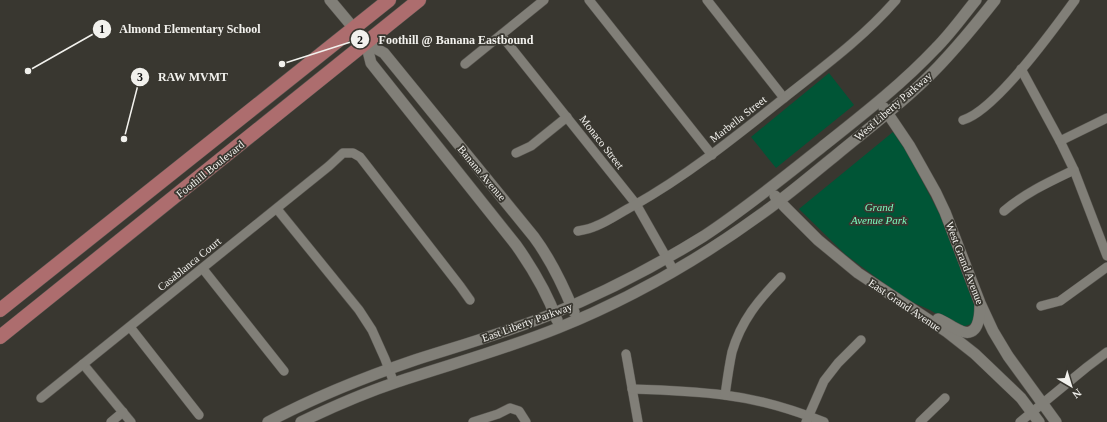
<svg xmlns="http://www.w3.org/2000/svg" width="1107" height="422" font-family="Georgia,serif">
<rect width="100%" height="100%" fill="#393730"/>
<!-- green -->
<g fill="#005536">
<path d="M829,73L854,105L776,168L751,137Z"/>
<path d="M893,132L907,152L940,215L976,310L977,315L971,324L962,327L950,322L930,310L905,299L846,255L799,209Z"/>
</g>
<g fill="none" stroke-linecap="round" stroke-linejoin="round">
<defs>
<g id="minor">
<path d="M589,0L712,155"/>
<path d="M707,0L784,98"/>
<path d="M501,35L636,204L674,271"/>
<path d="M465,64L544,0"/>
<path d="M1021,69L1060,141L1074,170L1107,256"/>
<path d="M963,120C995,111 1054,29 1075,0"/>
<path d="M1060,141L1107,118"/>
<path d="M516,153L531,146L567,117"/>
<path d="M277,209L359,310L372,330L385,359L394,383"/>
<path d="M1004,211C1025,193 1049,182 1074,170"/>
<path d="M578,231C584,230 590,229 596,226C609,221 621,212 633,206C688,175 735,137 784,98C823,67 863,38 896,0"/>
<path d="M203,269L284,371"/>
<path d="M1041,306L1060,301L1107,267"/>
<path d="M130,327L199,415"/>
<path d="M626,354L638,422"/>
<path d="M83,364L131,422"/>
<path d="M632,389C663,390 693,391 724,395C757,399 794,410 824,422"/>
<path d="M725,395C727,381 729,366 732,352C741,321 759,299 781,277"/>
<path d="M41,398L329,166L343,153H353L360,157L460,286L470,300"/>
<path d="M111,422L123,412"/>
<path d="M473,422L498,414L510,408L519,411L526,422"/>
<path d="M806,422L824,381L838,363L861,340"/>
<path d="M920,422L945,398"/>
<path d="M1020,422L1087,367L1107,352"/>
</g>
<g id="tertiary">
<path d="M330,0L366,43L384,53L534,237C551,260 563,285 574,312"/>
<path d="M366,43L371,63L516,245C533,269 547,293 557,320"/>
<path d="M884,108L909,145L936,193L945,212L980,303L993,331L1008,356L1056,422"/>
<path d="M775,196L785,207L818,240L858,273L947,332L975,354L1021,398L1039,422"/>
<path d="M938,319C946,322 953,328 961,331C978,338 980,317 980,306"/>
<path d="M268,422C315,397 365,377 415,360C459,346 504,333 547,316C602,294 654,267 704,236C745,209 783,178 822,147C861,116 901,85 936,48C951,33 963,16 976,0"/>
<path d="M301,422C332,407 364,393 397,382C451,364 506,349 558,328C630,299 698,260 760,215C786,197 810,176 835,156C865,131 896,108 924,81C950,56 973,28 995,0"/>
</g>
<g id="primary">
<path d="M0,310L389,0"/>
<path d="M0,337L419,0"/>
</g>
</defs>
<!-- minor casing -->
<use href="#minor" stroke="#57554f" stroke-width="10"/>
<!-- tertiary casing -->
<use href="#tertiary" stroke="#57554f" stroke-width="12"/>
<!-- primary casing -->
<use href="#primary" stroke="#57554f" stroke-width="15"/>
<!-- minor -->
<use href="#minor" stroke="#817f78" stroke-width="9"/>
<!-- tertiary -->
<use href="#tertiary" stroke="#817f78" stroke-width="11"/>
<!-- primary -->
<use href="#primary" stroke="#ad6d6e" stroke-width="14"/>
</g>
<g text-anchor="middle" dominant-baseline="central" stroke-width="3.5" stroke-linejoin="round" paint-order="stroke">
<!-- street labels -->
<g font-size="11" fill="#f2f1ed" stroke="#393730">
<text transform="translate(893 106) rotate(-41)">West Liberty Parkway</text>
<text transform="translate(738 119) rotate(-38)">Marbella Street</text>
<text transform="translate(602 142) rotate(52)">Monaco Street</text>
<text transform="translate(210 169) rotate(-39)">Foothill Boulevard</text>
<text transform="translate(482 173) rotate(50)">Banana Avenue</text>
<text transform="translate(965 263) rotate(69)">West Grand Avenue</text>
<text transform="translate(189 264) rotate(-39)">Casablanca Court</text>
<text transform="translate(905 305) rotate(34)">East Grand Avenue</text>
<text transform="translate(527 322) rotate(-20)">East Liberty Parkway</text>
</g>
<!-- park labels -->
<g font-size="11" font-style="italic" fill="#7bfec0" stroke="#393730">
<text x="879" y="207">Grand<tspan x="879" dy="13">Avenue Park</tspan></text>
</g>
</g>
<!-- callouts -->
<path fill="none" stroke="#f2f1ed" stroke-width="1.5" d="M28 71L102 29M282 64L360 39M124 139L140 77"/>
<g fill="#f2f1ed" stroke="#393730" stroke-width="1.5">
<circle cx="28" cy="71" r="4"/>
<circle cx="282" cy="64" r="4"/>
<circle cx="124" cy="139" r="4"/>
<circle cx="102" cy="29" r="10"/>
<circle cx="360" cy="39" r="10"/>
<circle cx="140" cy="77" r="10"/>
</g>
<g font-size="12" text-anchor="middle" font-weight="bold" fill="#111">
<text x="102" y="33">1</text>
<text x="360" y="44">2</text>
<text x="140" y="81">3</text>
</g>
<g font-size="12" text-anchor="middle" font-weight="bold" fill="#f2f1ed" stroke="#393730" stroke-width="3.5" stroke-linejoin="round" paint-order="stroke">
<text x="190" y="33">Almond Elementary School</text>
<text x="456" y="44">Foothill @ Banana Eastbound</text>
<text x="193" y="81">RAW MVMT</text>
</g>
<!-- north arrow -->
<g transform="translate(1071 386) rotate(142)" stroke="#393730" stroke-width="3" paint-order="stroke">
<path d="M0-3L7 15L0 10L-7 15Z" fill="#f2f1ed"/>
<text y="-6" font-size="11" font-weight="bold" text-anchor="middle" fill="#f2f1ed">N</text>
</g>
</svg>
